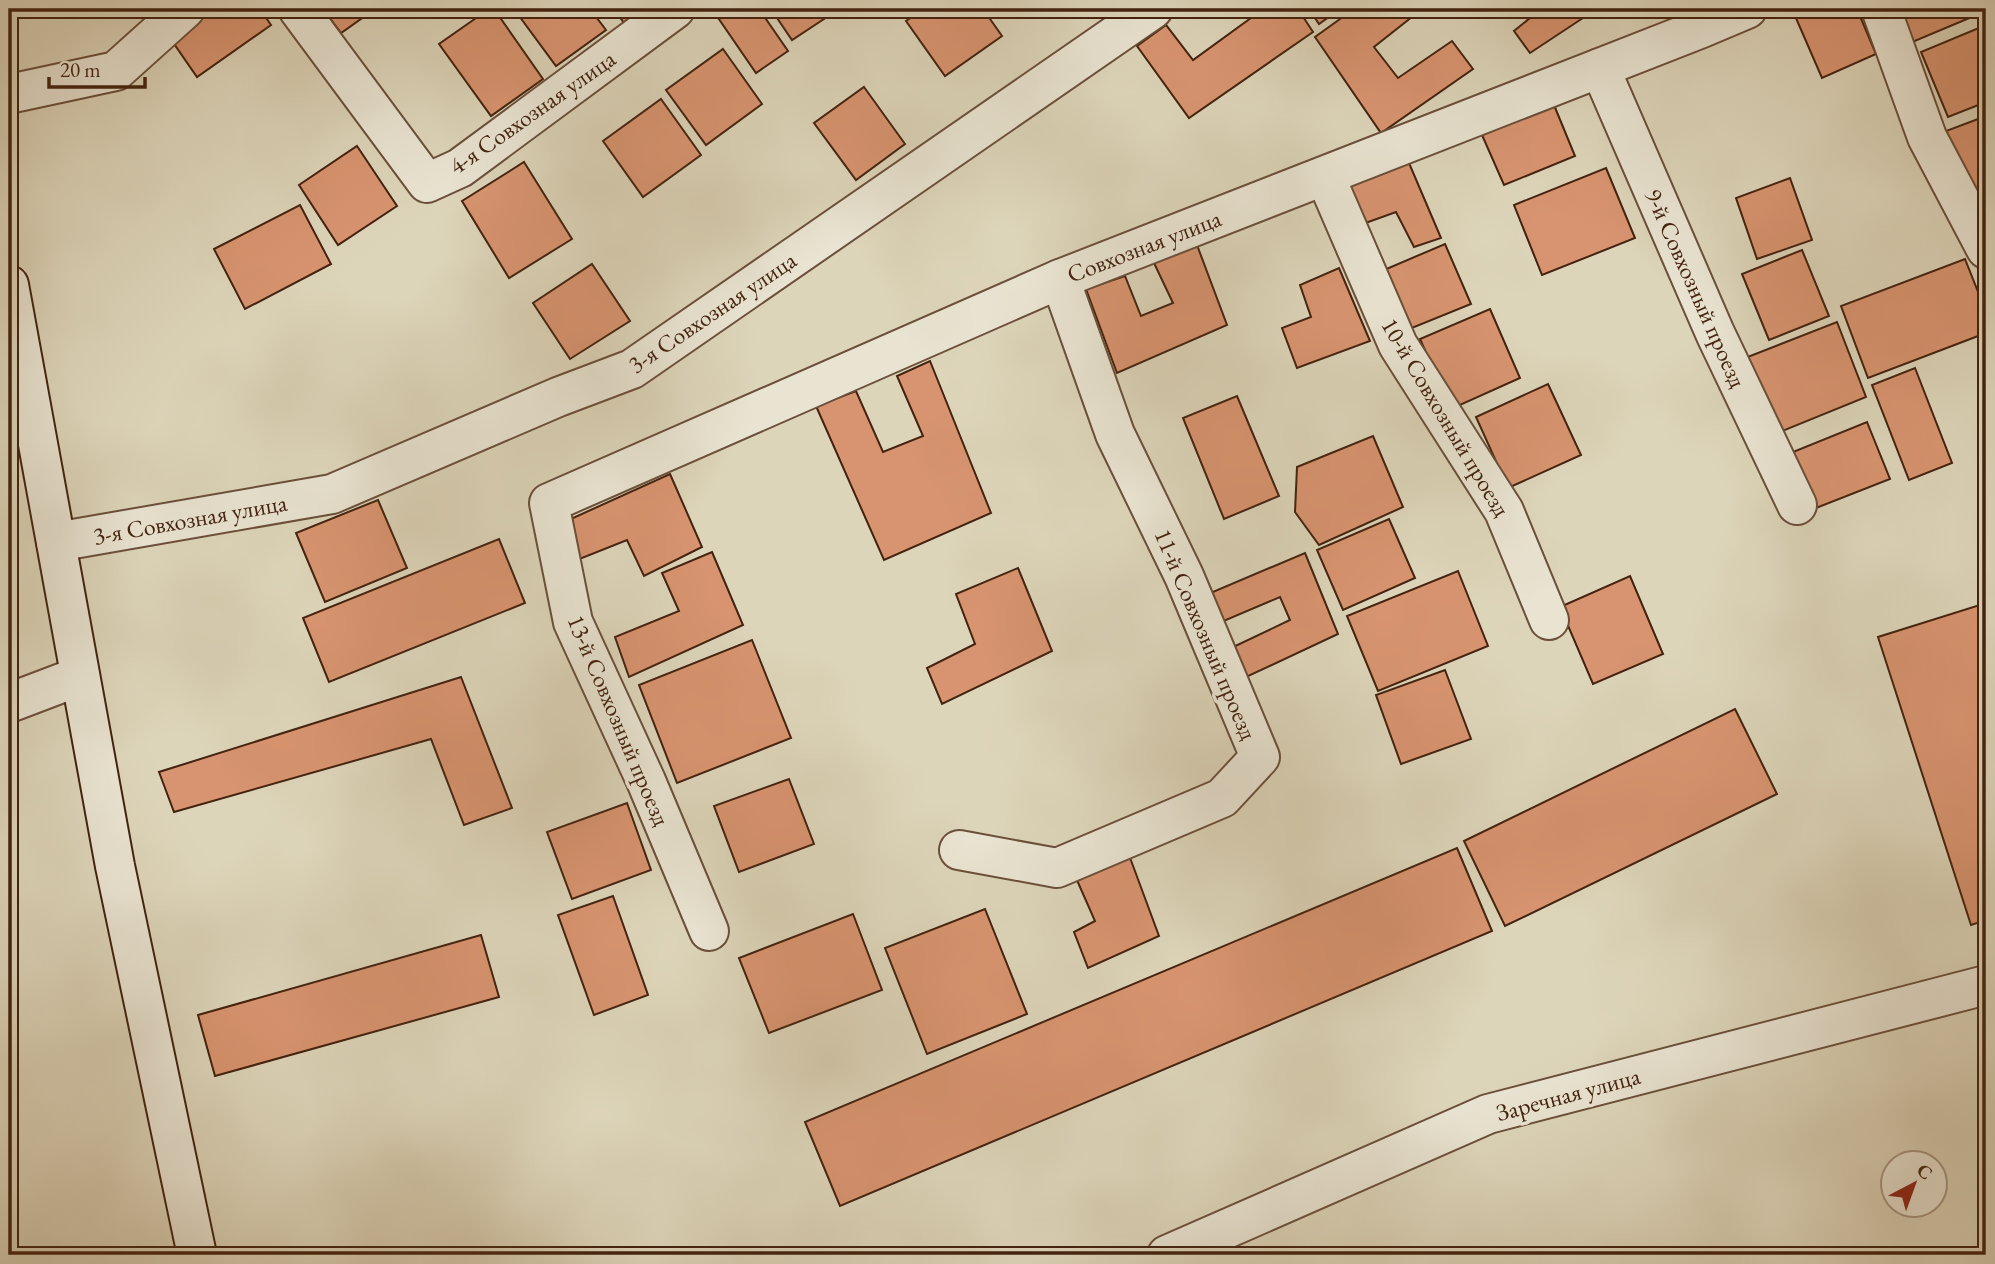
<svg xmlns="http://www.w3.org/2000/svg" width="1995" height="1264" font-family="'EB Garamond',serif">
<rect width="100%" height="100%" fill="#ddd5ba"/>
<filter id="stains"><feTurbulence type="fractalNoise" baseFrequency=".00286" numOctaves="4"/><feColorMatrix values="0 0 0 0 .2 0 0 0 0 .09 0 0 0 0 .02 0 0 0 .5 -.17"/></filter>
<radialGradient id="worn" r=".72"><stop offset=".6" stop-color="#630" stop-opacity="0"/><stop offset="1" stop-color="#630" stop-opacity=".3"/></radialGradient>
<!-- building -->
<g fill="#d89470" stroke="#43220f" stroke-width="2">
<path d="M211,9H260L271,25L197,77L170,38Z"/>
<path d="M323,9H375L341,33Z"/>
<path d="M489,9H494L543,79L491,116L439,44Z"/>
<path d="M514,9H590L606,30L556,66Z"/>
<path d="M614,9H646L624,23Z"/>
<path d="M712,9H759L788,51L756,73Z"/>
<path d="M771,9H822L827,17L792,40Z"/>
<path d="M923,9H983L1002,36L945,76L906,21Z"/>
<path d="M1251,9H1298L1313,32L1189,118L1137,46L1166,25L1193,60L1255,15Z"/>
<path d="M1309,9H1340L1319,24Z"/>
<path d="M1354,9H1422L1374,47L1398,78L1452,41L1473,69L1381,133L1315,37Z"/>
<path d="M1541,9H1586L1589,14L1530,53L1514,31Z"/>
<path d="M1792,9H1857L1876,54L1822,78Z"/>
<path d="M1896,9H1986V11L1910,43Z"/>
<path d="M1986,25V102L1948,117L1921,52Z"/>
<path d="M723,49L762,104L706,145L666,90Z"/>
<path d="M864,87L905,144L856,180L814,123Z"/>
<path d="M661,99L701,155L643,197L603,141Z"/>
<path d="M1554,105L1575,156L1504,185L1482,135Z"/>
<path d="M1986,116V194L1971,199L1946,131Z"/>
<path d="M357,146L397,206L338,245L299,185Z"/>
<path d="M1406,156L1441,238L1414,247L1396,212L1360,225L1340,185Z"/>
<path d="M524,162L572,239L509,278L462,201Z"/>
<path d="M1606,168L1635,238L1542,275L1514,205Z"/>
<path d="M1790,178L1812,240L1757,259L1736,198Z"/>
<path d="M300,205L331,264L245,309L214,249Z"/>
<path d="M1445,244L1471,304L1402,332L1377,273Z"/>
<path d="M1197,245L1227,325L1117,373L1086,289L1125,276L1141,316L1173,303L1154,263Z"/>
<path d="M1802,250L1829,316L1769,340L1742,274Z"/>
<path d="M1965,259L1986,312V333L1868,378L1841,306Z"/>
<path d="M592,264L630,321L570,359L533,303Z"/>
<path d="M1339,268L1370,341L1297,368L1282,328L1311,317L1300,285Z"/>
<path d="M1490,309L1520,378L1451,409L1420,339Z"/>
<path d="M1837,322L1866,397L1775,434L1745,358Z"/>
<path d="M930,361L991,513L884,560L816,406L856,391L883,452L923,436L897,376Z"/>
<path d="M1915,368L1952,463L1909,480L1872,385Z"/>
<path d="M1548,384L1581,455L1508,488L1476,417Z"/>
<path d="M1237,396L1279,496L1224,519L1183,418Z"/>
<path d="M1867,422L1890,479L1811,510L1788,454Z"/>
<path d="M1373,436L1403,507L1319,545L1295,512L1297,467Z"/>
<path d="M670,474L702,547L644,576L627,540L577,560L562,523Z"/>
<path d="M378,500L407,568L325,602L296,533Z"/>
<path d="M1389,519L1415,578L1343,610L1317,550Z"/>
<path d="M499,539L525,603L329,682L303,618Z"/>
<path d="M712,552L743,625L629,677L615,637L679,611L662,573Z"/>
<path d="M1305,553L1338,634L1244,678L1231,648L1290,620L1280,597L1219,623L1208,594Z"/>
<path d="M1018,568L1052,651L942,704L927,668L975,644L956,594Z"/>
<path d="M1458,571L1488,646L1378,691L1347,616Z"/>
<path d="M1630,576L1663,654L1593,684L1560,607Z"/>
<path d="M1986,603V920L1971,925L1878,637Z"/>
<path d="M752,640L791,738L677,783L639,685Z"/>
<path d="M1445,670L1471,739L1401,764L1376,695Z"/>
<path d="M461,677L512,808L464,825L431,739L174,812L159,772Z"/>
<path d="M1735,709L1777,794L1505,926L1464,841Z"/>
<path d="M789,779L814,844L739,872L714,806Z"/>
<path d="M627,803L651,870L572,899L547,832Z"/>
<path d="M1457,848L1492,931L840,1206L805,1122Z"/>
<path d="M1129,855L1159,936L1088,968L1074,932L1095,921L1076,878Z"/>
<path d="M613,896L648,995L594,1015L558,915Z"/>
<path d="M985,909L1027,1014L927,1054L885,948Z"/>
<path d="M853,914L882,990L769,1033L739,958Z"/>
<path d="M481,935L499,997L215,1076L198,1015Z"/>
</g>
<g fill="none" stroke-linecap="round" stroke-linejoin="round">
<defs>
<g id="street">
<path d="M298,9L427,183L460,168L675,9"/>
<path d="M1881,9L1927,137L1986,249"/>
<path d="M1600,68L1715,333L1797,505"/>
<path d="M9,94L116,71L185,9"/>
<path d="M1325,176L1398,345L1504,511L1549,620"/>
<path d="M56,542L332,494L558,397L632,369L1153,9"/>
<path d="M9,703L80,676"/>
<path d="M959,850L1057,868L1222,798L1260,757L1184,576L1115,434L1060,279"/>
<path d="M709,931L646,781L573,622L549,503L1060,279L1702,28L1747,9"/>
<path d="M1167,1255L1488,1114L1986,985"/>
</g>
<path id="secondary" d="M9,285L115,866L197,1255"/>
</defs>
<!-- street casing -->
<use href="#street" stroke="#6a4f3a" stroke-width="42"/>
<!-- secondary casing -->
<use href="#secondary" stroke="#43220f" stroke-width="42"/>
<!-- street -->
<use href="#street" stroke="#e9e4d2" stroke-width="38"/>
<!-- secondary -->
<use href="#secondary" stroke="#e9e4d2" stroke-width="38"/>
</g>
<g text-anchor="middle" dominant-baseline="central" stroke-width="7" stroke-linejoin="round" paint-order="stroke">
<!-- street labels -->
<g font-size="24" fill="#43220f" stroke="#e9e4d2">
<text transform="translate(532 112) rotate(-35)">4-я Совхозная улица</text>
<text transform="translate(1144 246) rotate(-21)">Совхозная улица</text>
<text transform="translate(1696 288) rotate(66)">9-й Совхозный проезд</text>
<text transform="translate(712 312) rotate(-34)">3-я Совхозная улица</text>
<text transform="translate(1446 417) rotate(59)">10-й Совхозный проезд</text>
<text transform="translate(190 519) rotate(-10)">3-я Совхозная улица</text>
<text transform="translate(1206 634) rotate(67)">11-й Совхозный проезд</text>
<text transform="translate(619 720) rotate(67)">13-й Совхозный проезд</text>
<text transform="translate(1568 1094) rotate(-15)">Заречная улица</text>
</g>
</g>
<!-- margin -->
<rect width="1995" height="1264" fill="none" stroke="#ddd5ba" stroke-width="35"/>
<rect x="10" y="10" width="1974" height="1243" fill="none" stroke="#43220f" stroke-width="3.5"/>
<rect x="18" y="18" width="1960" height="1229" fill="none" stroke="#43220f" stroke-width="2"/>
<!-- north arrow -->
<g transform="translate(1914 1184) rotate(41)"><circle r="33" fill="#e9e4d2" stroke="#a79684" stroke-width="2"/>
<path d="M0-5L12 26L0 18L-12 26Z" fill="#8f2418"/>
<text y="-10" font-size="19" font-weight="bold" text-anchor="middle" fill="#43220f">С</text>
</g>
<!-- scale -->
<path d="M49 77v10h96v-10" fill="none" stroke="#43220f" stroke-width="3.5"/>
<text x="60" y="77" font-size="21" fill="#43220f" stroke="#e9e4d2" stroke-width="5" paint-order="stroke">20 m</text>
<rect width="100%" height="100%" filter="url(#stains)"/>
<rect width="100%" height="100%" fill="url(#worn)"/>
</svg>
